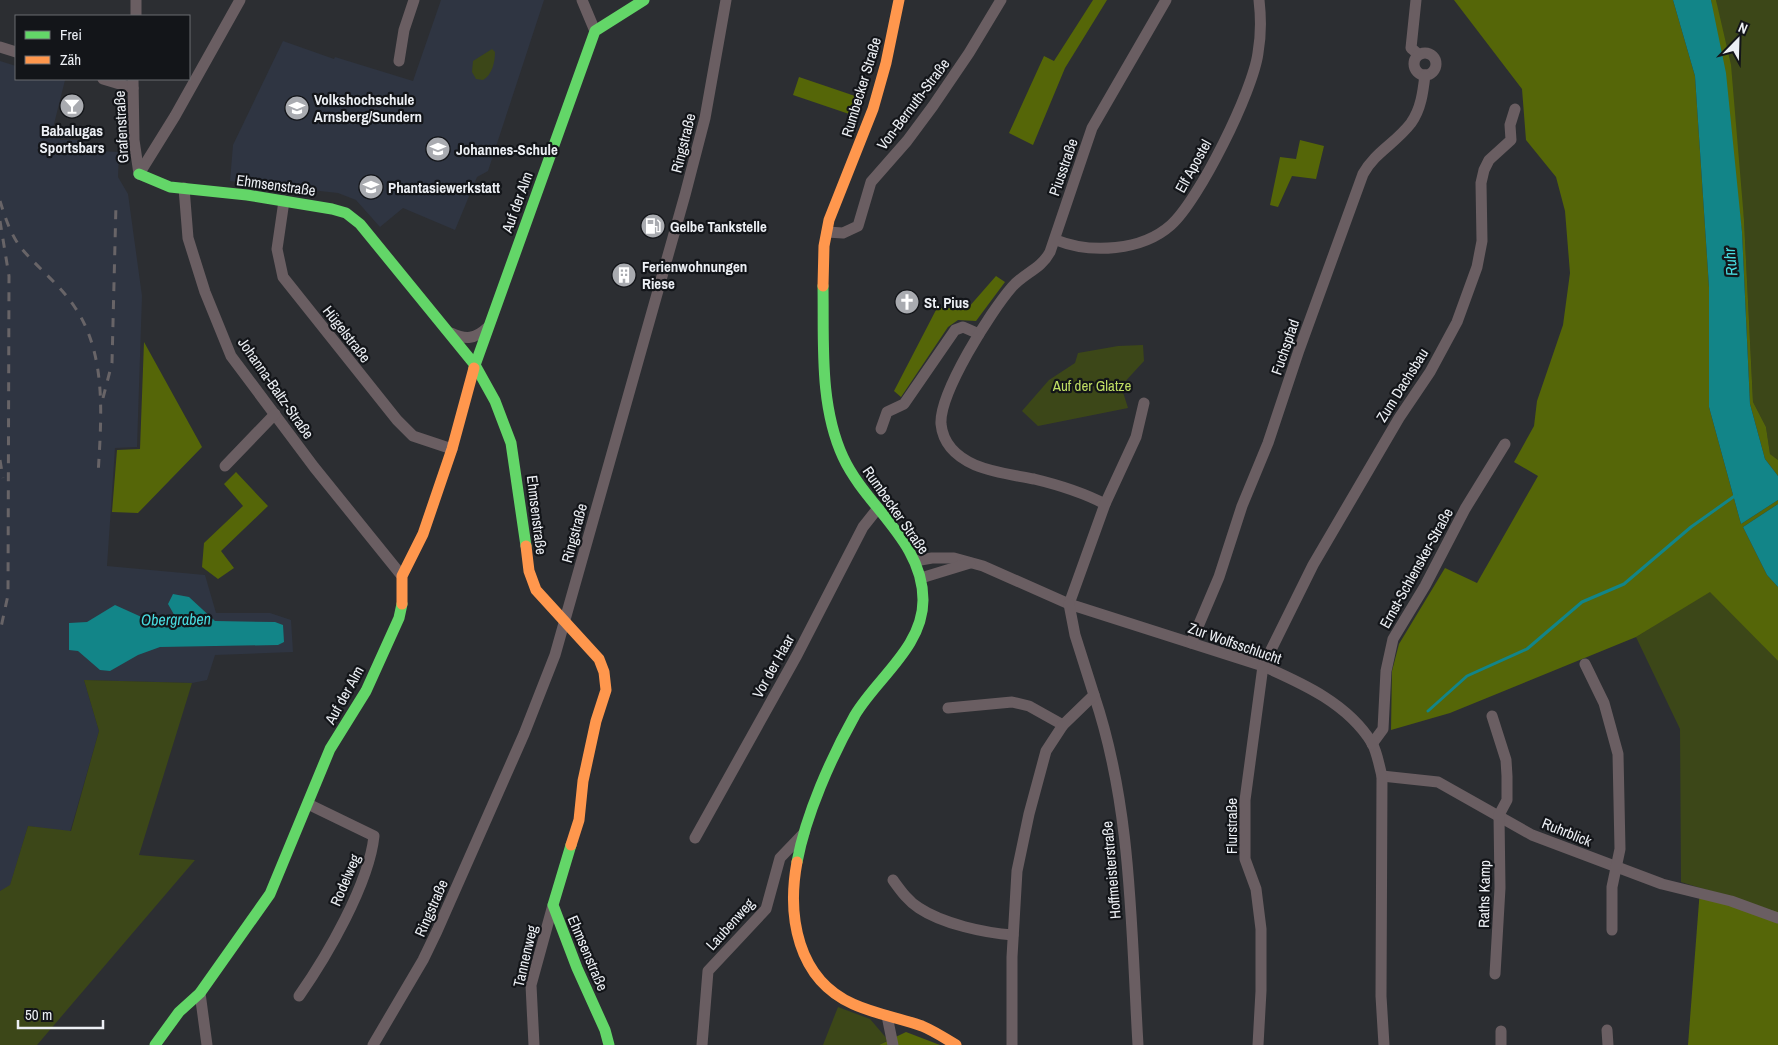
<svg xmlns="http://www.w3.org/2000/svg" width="1778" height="1045" font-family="'Archivo Narrow',sans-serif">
<rect width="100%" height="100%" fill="#2c2e32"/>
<!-- built -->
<g fill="#2f3542">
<path d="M441,0H544L488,171L477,177L455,230L403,208L380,227L356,200L338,193L230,181L233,145L283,41L334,59L335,57L413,81Z"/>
<path d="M0,61L16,66V79L65,80L52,132L60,134V140H79L77,150L119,152L118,177L128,194L142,296L137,447L115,448L107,566L205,575L216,613H270L291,620L293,652L215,655L207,680L192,683L84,680L99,731L70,832L28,826L10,886L0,891Z"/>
</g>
<!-- green -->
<g fill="#3c4718">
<path d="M1716,0H1778V460L1770,454L1766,427L1753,402L1744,220Z"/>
<path d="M492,49L495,52C495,62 492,75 483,80L476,79L472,72L473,61Z"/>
<path d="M1143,345L1144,361L1121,386L1128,408L1038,426L1022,411L1049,380L1075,363L1078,353L1118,346Z"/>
<path d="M1710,591L1778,661V912L1681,882L1680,729L1636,637Z"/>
<path d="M84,680L192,683L139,855L195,860L37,1045H0V891L10,885L28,826L71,831L99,731Z"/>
<path d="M838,1007L870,1019L888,1040L879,1045H823Z"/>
</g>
<!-- forest -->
<g fill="#556608">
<path d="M1093,0H1107L1065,68L1033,145L1009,133L1044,56L1054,61Z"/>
<path d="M1454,0H1673L1695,76L1709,287V407L1741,524L1778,500V504L1743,527L1767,575L1778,587V661L1710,592L1636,637L1450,713L1391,730L1392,671L1399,644L1445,568L1477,583L1538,476L1514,462L1534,426L1537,401L1563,325L1570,273L1565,211L1556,177L1526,140L1522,89Z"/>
<path d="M1711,0H1716L1731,65L1744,220L1753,402L1766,427L1770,454L1778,460V476L1765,459L1750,404L1742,232Z"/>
<path d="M799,77L858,97L852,115L793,95Z"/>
<path d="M1300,140L1324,146L1316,179L1292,176L1278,207L1270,205L1280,157L1296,159Z"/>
<path d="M996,276L1005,282L976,321L958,320L948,327L901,397L894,391L937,308H968Z"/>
<path d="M144,342L202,447L138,513L112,512L117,450L140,449Z"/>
<path d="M236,472L268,506L221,551L234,568L218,579L202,567L204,543L243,506L224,484Z"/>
<path d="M1700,889L1778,912V1045H1688Z"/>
<path d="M906,1032L940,1045H879Z"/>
</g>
<!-- water -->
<g fill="#128588">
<path d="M1673,0H1711L1726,73L1742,232L1750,404L1765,459L1778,476V500L1741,524L1709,407V287L1695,76Z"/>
<path d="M1778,504V587L1767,575L1743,527Z"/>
<path d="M173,594L189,597L215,621L275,622L283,625L284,642L278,645L160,647L138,655L110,671L100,670L78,651L69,650V623L87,622L115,605L157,624L174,625L176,618L168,604Z"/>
</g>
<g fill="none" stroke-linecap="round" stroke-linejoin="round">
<!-- stream -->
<path stroke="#128588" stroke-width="3" d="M1428,711L1467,676L1527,649L1582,602L1624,584L1691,527L1736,495"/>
<!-- street -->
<g stroke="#6a5e62" stroke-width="11">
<path d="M582,0L595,31"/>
<path d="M1416,0L1411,48L1418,54"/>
<path d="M136,16V0"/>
<path d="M0,47L16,52"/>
<circle cx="1425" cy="64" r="11"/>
<path d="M399,61L404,30L414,0"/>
<path d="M103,79L133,88"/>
<path d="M133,79L134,140L139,174"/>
<path d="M139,174L175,116L240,0"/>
<path d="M184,188L188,238L205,292L231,356L314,467L402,576"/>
<path d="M284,201L277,249L283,277L397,420L413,436L452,449"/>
<path d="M827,232L843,233L858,226L871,182L907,141L933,106L969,53L1001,0"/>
<path d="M1056,240C1091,254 1142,251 1171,225C1199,200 1253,91 1258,53C1261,36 1261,17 1259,0"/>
<path d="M451,333C466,340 475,339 487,328"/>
<path d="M881,429L887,412L904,404L955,330L963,327L979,334"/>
<path d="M225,466L275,414"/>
<path d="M1105,504C1082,492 1059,485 1034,479C1014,475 994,473 975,465C957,457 943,444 941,424C939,393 991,311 1012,287C1024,273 1041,269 1050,252L1092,128L1166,0"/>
<path d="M915,561L932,558H954L983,566L1069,604L1263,666C1304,684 1348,704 1372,743C1377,752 1379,765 1382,776L1438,782L1532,835L1662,884L1731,901L1778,918"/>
<path d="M921,578L970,563"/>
<path d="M1069,604L1105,504L1136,437L1144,403"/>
<path d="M1191,643L1219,577L1242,506L1268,443L1299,350L1363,174C1375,152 1396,143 1411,123C1421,109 1423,92 1425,75"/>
<path d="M1585,664L1604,703L1618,754L1620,849L1612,887V930"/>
<path d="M1094,695C1132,807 1131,928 1138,1045"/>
<path d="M948,708L1012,702L1029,706L1063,725"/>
<path d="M1492,716L1506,760L1507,776V800L1499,815L1500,888L1495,974"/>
<path d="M1372,744L1383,729L1386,671L1393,639L1425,586L1465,509L1505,444"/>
<path d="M1382,776L1381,996L1384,1045"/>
<path d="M695,838L797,655L863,527L878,508"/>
<path d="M893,880C901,891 908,901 919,908C943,924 985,933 1013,935"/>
<path d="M200,993L207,1045"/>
<path d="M299,996C327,956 369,884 374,836L308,804"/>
<path d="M887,1016L893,1045"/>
<path d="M1607,1030L1608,1045"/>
<path d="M1501,1031V1045"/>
<path d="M373,1045L423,960L437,931L524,734L555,655L685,195L705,118L726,0"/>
<path d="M534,1045L531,985L553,905"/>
<path d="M702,1045L708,971L766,909L780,858L804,833"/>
<path d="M1012,1045V957L1017,871L1029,814L1046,751L1063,725L1094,695L1075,635L1069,604"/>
<path d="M1258,1045L1261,991V929L1256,889L1245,859V800L1263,666L1313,565L1399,418L1430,372L1457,322L1477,267L1482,241L1481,183L1484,170L1489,160L1511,140L1510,125L1515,109"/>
</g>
<!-- fast -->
<g stroke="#63d668" stroke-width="11">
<path d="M139,174L170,187L247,195L332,209L346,213L360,224L475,365L495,401L511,443L526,546"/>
<path d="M474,368L595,31L644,0"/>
<path d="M571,845L553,905L577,968L605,1030L609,1045"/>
<path d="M797,862C806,814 831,758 855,715C877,678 923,647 923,600C923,541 866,507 843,457C819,405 824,342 823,286"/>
<path d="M155,1045L179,1012L200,993L270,894L330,749L366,691L399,618L402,604"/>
</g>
<!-- slow -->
<g stroke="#ff974d" stroke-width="11">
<path d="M823,286L824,246L829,220L873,109L886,63L899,0"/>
<path d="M526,546L529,571L536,590L599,659L604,672L606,690L596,721L583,781L579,820L571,845"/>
<path d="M402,604V576L423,534L452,449L474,368"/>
<path d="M797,862C787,916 797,979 853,1004C875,1014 899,1018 922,1026C934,1031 945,1038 956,1045"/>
</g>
<!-- rail -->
<g stroke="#686467" stroke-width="3" stroke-dasharray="9 9" stroke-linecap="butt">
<path d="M0,201C5,217 11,236 22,249C39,269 59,284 74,306C108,355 101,420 98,476"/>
<path d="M0,221L9,276L8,595L0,632"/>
<path d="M103,398L112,363L116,204"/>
<path d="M0,460L3,478"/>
</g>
</g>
<!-- icons -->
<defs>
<symbol id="bar-disc" viewBox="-11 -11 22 22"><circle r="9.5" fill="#a9abb0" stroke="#131519"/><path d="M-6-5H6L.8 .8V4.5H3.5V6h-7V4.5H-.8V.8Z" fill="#fff"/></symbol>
<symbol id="university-disc" viewBox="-11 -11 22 22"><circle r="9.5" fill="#a9abb0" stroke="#131519"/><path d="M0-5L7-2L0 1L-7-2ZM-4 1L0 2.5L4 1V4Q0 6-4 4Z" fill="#fff"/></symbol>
<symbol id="school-disc" viewBox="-11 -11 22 22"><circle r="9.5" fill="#a9abb0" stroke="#131519"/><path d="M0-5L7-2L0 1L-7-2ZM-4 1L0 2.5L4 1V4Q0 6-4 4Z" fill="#fff"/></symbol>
<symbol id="fuel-disc" viewBox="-11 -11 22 22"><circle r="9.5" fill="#a9abb0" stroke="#131519"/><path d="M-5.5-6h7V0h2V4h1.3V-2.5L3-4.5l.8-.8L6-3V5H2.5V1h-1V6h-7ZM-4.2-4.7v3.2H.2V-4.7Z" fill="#fff"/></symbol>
<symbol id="building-disc" viewBox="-11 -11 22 22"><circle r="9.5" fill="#a9abb0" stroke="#131519"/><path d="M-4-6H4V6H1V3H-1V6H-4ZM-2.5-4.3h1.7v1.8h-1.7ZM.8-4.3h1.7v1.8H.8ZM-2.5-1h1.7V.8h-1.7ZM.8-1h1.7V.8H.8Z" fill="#fff"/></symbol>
<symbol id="church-disc" viewBox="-11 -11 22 22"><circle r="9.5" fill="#a9abb0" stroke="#131519"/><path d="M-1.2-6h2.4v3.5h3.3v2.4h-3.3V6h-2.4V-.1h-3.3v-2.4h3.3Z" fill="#fff"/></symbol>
</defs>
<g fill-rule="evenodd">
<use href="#bar-disc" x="58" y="92" width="28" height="28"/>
<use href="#university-disc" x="283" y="94" width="28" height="28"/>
<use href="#school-disc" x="424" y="135" width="28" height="28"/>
<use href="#university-disc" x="357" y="173" width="28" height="28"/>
<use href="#fuel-disc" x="639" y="212" width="28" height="28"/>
<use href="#building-disc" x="610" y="261" width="28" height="28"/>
<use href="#church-disc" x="893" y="288" width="28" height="28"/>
</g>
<g text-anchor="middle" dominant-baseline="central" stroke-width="4.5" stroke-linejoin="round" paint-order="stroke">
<!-- street labels -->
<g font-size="15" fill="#eceff4" stroke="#131519">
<text transform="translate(861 87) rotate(-73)">Rumbecker Straße</text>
<text transform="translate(913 104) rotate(-53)">Von-Bernuth-Straße</text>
<text transform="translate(121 127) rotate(-93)">Grafenstraße</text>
<text transform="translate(683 143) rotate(-76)">Ringstraße</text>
<text transform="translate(1193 166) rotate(-61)">Elf Apostel</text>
<text transform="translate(1063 167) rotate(-71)">Piusstraße</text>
<text transform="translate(276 185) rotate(8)">Ehmsenstraße</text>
<text transform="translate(517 202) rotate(-70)">Auf der Alm</text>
<text transform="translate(347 334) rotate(52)">Hügelstraße</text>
<text transform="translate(1285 347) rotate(-71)">Fuchspfad</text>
<text transform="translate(1402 385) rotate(-58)">Zum Dachsbau</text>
<text transform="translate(276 388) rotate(55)">Johanna-Baltz-Straße</text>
<text transform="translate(896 510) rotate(55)">Rumbecker Straße</text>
<text transform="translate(537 515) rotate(83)">Ehmsenstraße</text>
<text transform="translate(574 533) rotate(-75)">Ringstraße</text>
<text transform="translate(1416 568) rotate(-61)">Ernst-Schlensker-Straße</text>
<text transform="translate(1235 643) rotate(19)">Zur Wolfsschlucht</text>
<text transform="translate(773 666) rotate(-61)">Vor der Haar</text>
<text transform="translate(344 695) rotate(-61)">Auf der Alm</text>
<text transform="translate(1231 826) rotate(-90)">Flurstraße</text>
<text transform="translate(1567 832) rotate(22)">Ruhrblick</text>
<text transform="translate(1111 870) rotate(-95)">Hoffmeisterstraße</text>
<text transform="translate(345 880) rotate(-67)">Rodelweg</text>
<text transform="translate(1484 894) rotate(-89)">Raths Kamp</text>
<text transform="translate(431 908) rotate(-66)">Ringstraße</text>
<text transform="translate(730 924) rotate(-48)">Laubenweg</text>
<text transform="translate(588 953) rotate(67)">Ehmsenstraße</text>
<text transform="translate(525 956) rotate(-77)">Tannenweg</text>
</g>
<!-- poi labels -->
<g font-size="15" font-weight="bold" fill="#eceff4" stroke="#131519" text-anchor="start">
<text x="314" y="99">Volkshochschule<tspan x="314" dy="17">Arnsberg/Sundern</tspan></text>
<text x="72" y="130" text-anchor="middle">Babalugas<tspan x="72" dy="17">Sportsbars</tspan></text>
<text x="456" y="149">Johannes-Schule</text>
<text x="388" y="187">Phantasiewerkstatt</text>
<text x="670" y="226">Gelbe Tankstelle</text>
<text x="642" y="266">Ferienwohnungen<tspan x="642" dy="17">Riese</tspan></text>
<text x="924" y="302">St. Pius</text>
</g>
<!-- park labels -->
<g font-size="15" fill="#bfdd63" stroke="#131519">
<text x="1092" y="385">Auf der Glatze</text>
</g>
<!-- water labels -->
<g font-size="16" font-style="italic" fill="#49dce0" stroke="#131519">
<text transform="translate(1730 262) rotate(-96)">Ruhr</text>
<text transform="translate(176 619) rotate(-1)">Obergraben</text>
</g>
</g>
<!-- legend -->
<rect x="15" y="15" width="175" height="65" fill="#131519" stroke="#6a6c71"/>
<rect x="25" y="31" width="25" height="8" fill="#63d668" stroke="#6a6c71"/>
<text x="60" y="40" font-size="15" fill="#eceff4">Frei</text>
<rect x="25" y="56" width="25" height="8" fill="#ff974d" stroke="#6a6c71"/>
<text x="60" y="65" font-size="15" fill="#eceff4">Zäh</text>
<!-- north arrow -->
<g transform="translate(1738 40) rotate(23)" stroke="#131519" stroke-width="4" paint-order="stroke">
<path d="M0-4L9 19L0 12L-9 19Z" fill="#eceff4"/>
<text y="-8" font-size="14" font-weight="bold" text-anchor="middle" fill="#eceff4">N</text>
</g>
<!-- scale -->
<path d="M18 1020v8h85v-8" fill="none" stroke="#eceff4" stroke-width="2.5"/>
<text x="25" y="1020" font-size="15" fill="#eceff4" stroke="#131519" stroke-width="4" paint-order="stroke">50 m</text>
</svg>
